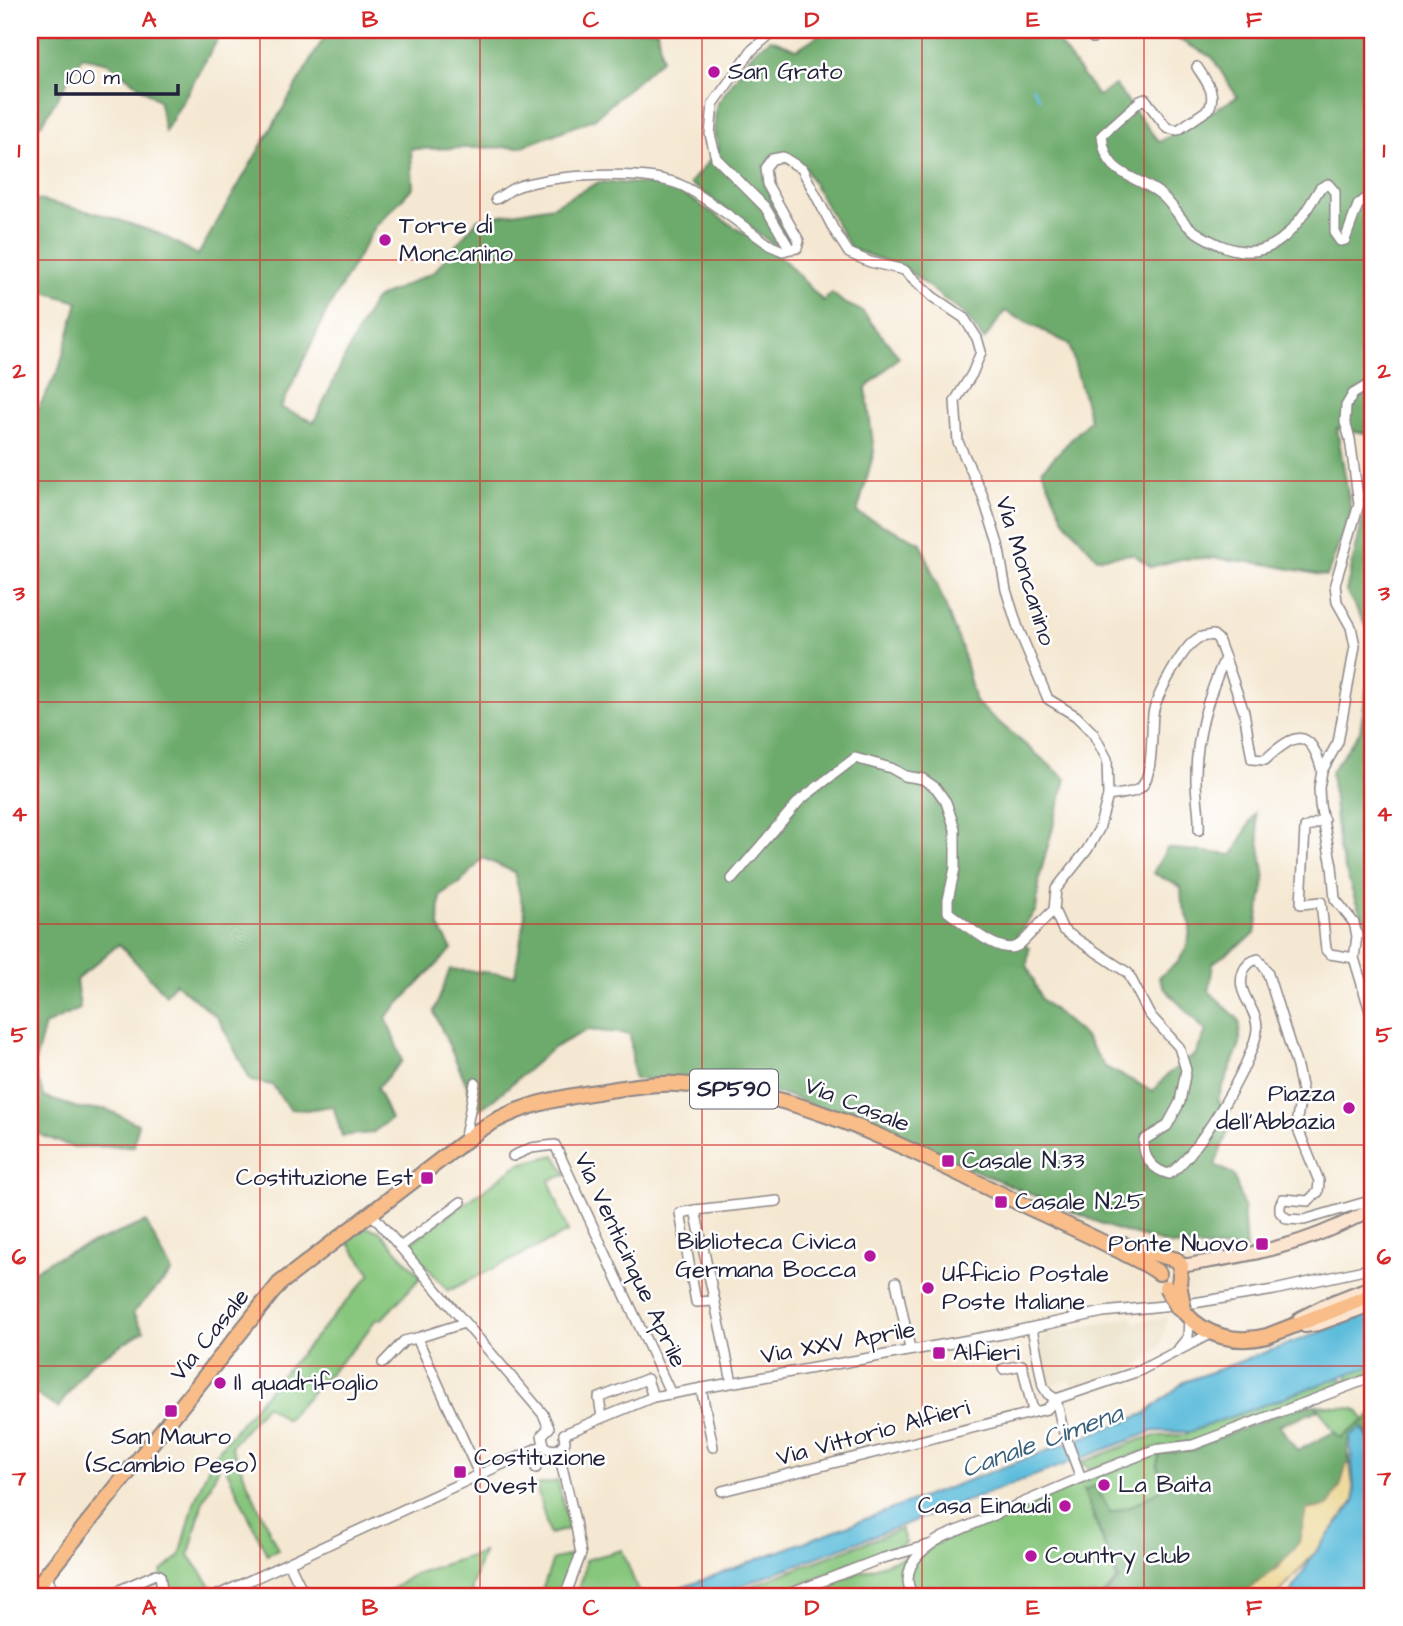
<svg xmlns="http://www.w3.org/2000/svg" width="1403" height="1626" font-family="'Architects Daughter',sans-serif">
<rect width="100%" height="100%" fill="#fff"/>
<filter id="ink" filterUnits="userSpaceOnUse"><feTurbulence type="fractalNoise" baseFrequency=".0143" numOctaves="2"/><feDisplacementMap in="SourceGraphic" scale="14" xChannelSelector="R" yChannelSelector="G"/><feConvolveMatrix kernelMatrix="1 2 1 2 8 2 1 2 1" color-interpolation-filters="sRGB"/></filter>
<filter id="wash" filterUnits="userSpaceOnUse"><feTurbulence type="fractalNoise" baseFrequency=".00686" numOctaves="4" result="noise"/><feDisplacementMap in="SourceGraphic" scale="28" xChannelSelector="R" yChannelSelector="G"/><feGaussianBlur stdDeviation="1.57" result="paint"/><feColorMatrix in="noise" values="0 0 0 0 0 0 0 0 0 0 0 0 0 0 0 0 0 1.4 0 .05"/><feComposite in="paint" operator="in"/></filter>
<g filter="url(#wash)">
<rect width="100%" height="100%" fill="#f5e8d2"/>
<!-- built -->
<path fill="#e6daba" d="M1132,1317L1134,1322L1167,1318L1160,1348L1135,1368L1106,1379L1080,1385L1079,1383L1074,1385L1069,1380L1049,1384L1040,1342L1045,1335Z"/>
<!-- green -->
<g fill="#87c67d" stroke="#54745c" stroke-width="2">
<path d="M555,1155L567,1175L549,1180L568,1232L448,1291L408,1245L519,1164Z"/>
<path d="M365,1227L379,1231L421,1277L381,1320L376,1319L360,1341L286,1420L266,1405L231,1446L278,1550L267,1555L222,1460L202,1504L189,1555L211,1586L189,1596H167L161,1572L180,1556L195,1500L212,1458L259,1401L371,1274L347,1241Z"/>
<path d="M1373,1365V1374L1205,1439L1152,1449L1089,1470L1087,1466L1083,1465L1082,1462L1143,1439L1156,1436L1186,1435L1189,1432L1340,1377L1343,1381L1349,1379L1347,1374Z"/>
<path d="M1317,1405L1356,1409L1365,1420L1340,1438L1334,1432Z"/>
<path d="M1158,1453H1160L1157,1465L1166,1487L1130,1507L1110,1513L1084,1491L1117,1580L1102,1596H793L907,1556L1066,1488Z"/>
<path d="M558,1481L569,1529L549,1534L536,1485Z"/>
<path d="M901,1529L906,1543L771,1596H725Z"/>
<path d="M622,1550L638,1591L623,1596H573C582,1585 585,1574 585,1560Z"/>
<path d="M483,1552L471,1588L474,1596H382L414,1574Z"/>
<path d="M572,1555L568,1582L559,1596H540L553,1559Z"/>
</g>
<!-- forest -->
<g fill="#6dab6c" stroke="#486654" stroke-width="2">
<path d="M30,30H223L165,132L159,101L108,63L82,57L41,125L30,119Z"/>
<path d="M317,30H657L662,59L594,119L521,147L411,149L413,187L375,227L327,311L281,408L314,422L358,330L375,299L434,272L478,219L553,206L599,182L670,185L783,259L823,301L832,293L844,303L862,311L899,357L866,388L874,452L857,513L921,543L962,649L975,702L1066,779L1040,875L1036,910L1017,936L1029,948L1027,965L1041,999L1085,1037L1105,1067L1153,1091L1168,1074L1196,1054L1206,1031L1164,988L1159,977L1178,962L1187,947L1191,925L1182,903L1181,887L1153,873L1167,848L1233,855L1255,813L1265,879L1255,934L1213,963L1209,991L1240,1021V1044L1218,1098L1230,1126L1215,1165L1234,1175L1243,1206L1246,1250L1171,1245L1114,1229L869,1126L789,1096L723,1082L634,1079L630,1034L587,1030L553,1048L493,1100L478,1110L434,1012L450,969L515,975L525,915L514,872L483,858L462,881L440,895L439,927L452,949L386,1017L402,1061L377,1088L391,1119L372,1133L342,1136L333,1106L306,1110L290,1109L272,1085L251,1081L218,1018L175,983L166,995L119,944L76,980L80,1009L45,1025L34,1066L44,1097L81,1109H106L138,1124L134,1146L72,1147L36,1133L30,1136V424L59,369L78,302L30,288V280L35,271L34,199L104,215L160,234L198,255L326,34Z"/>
<path d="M827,30H895L898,38L917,30H1049L1098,96L1115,85L1159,142L1237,97L1212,57L1161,30H1373V435L1337,428L1351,512L1327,576L1265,564L1214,558L1181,559L1151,567L1133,554L1097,558L1064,520L1042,470L1090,420L1069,344L1005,311L984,340L966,316L905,268L851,249L804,167L771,156L765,183L790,236L774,245L690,183L719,149L714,133L716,106L754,51L771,39L797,49Z"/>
<path d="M1373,517V967L1367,926L1355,900L1339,850L1331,772L1360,731L1368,681L1369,631L1346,591L1363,518Z"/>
<path d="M146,1222L172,1272L133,1313L144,1331L89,1364L58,1408L30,1391V1273L53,1259Z"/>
<path d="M1317,1405L1318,1410L1279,1425L1297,1451L1334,1432L1341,1438L1373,1414V1441L1362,1428C1343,1440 1347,1445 1350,1465L1347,1463L1340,1487L1328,1506L1306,1510L1299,1542L1279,1566L1240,1596H1103L1119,1580L1084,1491L1096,1485L1110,1513L1130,1507L1165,1487L1157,1464L1160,1453L1195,1450L1201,1445L1299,1406Z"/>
</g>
<!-- sand -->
<path fill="#eeda9e" stroke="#887e6c" stroke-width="2" d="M1347,1463L1350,1465L1355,1500L1313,1555L1276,1596H1240L1279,1566L1299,1542L1306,1510L1328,1506L1340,1487Z"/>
<!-- water -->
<g fill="#5ebddc" stroke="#40708c" stroke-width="2">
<path d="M1373,1313V1365L1189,1432L1154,1431L713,1596H660L1145,1414L1184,1382Z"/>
<path d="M1362,1428L1373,1446V1596H1289L1313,1555L1355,1501L1350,1436Z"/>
</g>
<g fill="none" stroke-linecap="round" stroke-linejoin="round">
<!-- stream -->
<path stroke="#5ebddc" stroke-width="2.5" d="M1032,87L1039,98"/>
</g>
</g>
<g filter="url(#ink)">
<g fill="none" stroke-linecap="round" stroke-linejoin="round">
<defs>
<g id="street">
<path d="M775,30L752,50L713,104L710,134L716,158L765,207L790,249L797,248L799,241L767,184L765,168L772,159L783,157L802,169L834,230L849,253L870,262L904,270L933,297L964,318L977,338L981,352L972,374L955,401L958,442L982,494L998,544L1006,590L1018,628L1048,699L1076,716L1093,733L1107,759L1108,796L1099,829L1087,850L1056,889L1054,910L1063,930L1128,973L1149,1014L1179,1047L1186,1070L1180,1102L1167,1126L1144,1140C1142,1157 1153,1170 1169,1174C1195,1159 1255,1060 1257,1029C1258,1007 1232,992 1245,968C1249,963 1251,961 1258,959L1267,971L1297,1067L1302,1091L1296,1124L1319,1181L1318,1192L1308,1201L1283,1199L1280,1205V1212L1287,1219L1304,1220L1366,1202L1373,1203"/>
<path d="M1084,30L1093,38"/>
<path d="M1197,67C1206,81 1217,93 1209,109L1178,130L1167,128L1145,99L1140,101L1102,135C1105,176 1133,174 1159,193C1170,201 1178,216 1188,226C1197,234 1209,240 1220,245C1273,267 1296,228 1320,188L1328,184L1335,192V234L1340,241L1345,240L1358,205L1373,193"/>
<path d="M496,199C502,196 508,191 514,188C548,174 649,169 683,186C714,202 742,226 771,246L783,251L790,249"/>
<path d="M1373,298V311"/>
<path d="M1373,382L1353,394L1346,406L1345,422L1350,439L1359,504L1335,584L1337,602L1351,627L1355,646L1338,742L1322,771L1319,788L1320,805L1332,866L1335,899L1354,923L1357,936L1354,958L1373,1021"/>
<path d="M1108,796C1117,794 1133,794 1140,788C1154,778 1151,731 1153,714C1155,698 1183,647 1197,639C1201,636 1208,636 1213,635L1218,639L1225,658"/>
<path d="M1324,820L1305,828L1301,904L1321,902L1326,950L1330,954L1354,958"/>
<path d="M1199,830C1200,814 1196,797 1196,781C1195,740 1208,695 1225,658L1244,712L1252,759L1265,760C1294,733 1310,726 1322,771"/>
<path d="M732,879L800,800L855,758L891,768L905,776L923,779L936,788L946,802L955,829V868L948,900V912C963,922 1001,958 1019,945C1031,935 1042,920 1054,910"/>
<path d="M464,1142L475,1083"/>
<path d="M513,1156L531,1148L555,1145L671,1394"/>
<path d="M695,1210L680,1213L696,1302L715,1301"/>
<path d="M371,1213L543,1414L549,1428"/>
<path d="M400,1247L461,1202"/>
<path d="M896,1282L910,1349"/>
<path d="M464,1323L417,1338L479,1474"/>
<path d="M1032,1328L1043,1386L1048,1394L1056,1399L1063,1430L1081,1478"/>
<path d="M1179,1348L1188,1337L1189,1318"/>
<path d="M383,1363L404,1341L417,1338"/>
<path d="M1003,1369L1022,1365L1033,1411"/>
<path d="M732,1382L695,1210L777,1201"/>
<path d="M701,1388L713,1447"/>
<path d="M602,1417L599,1398L647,1379L653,1397"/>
<path d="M564,1434L653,1397L1002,1334L1103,1312L1193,1303L1274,1290L1373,1268"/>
<path d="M544,1445L548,1449L558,1450L565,1442L564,1434"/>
<path d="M544,1445L542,1435L549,1428"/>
<path d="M558,1450L575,1521L581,1554L565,1596"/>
<path d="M529,1452L536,1468"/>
<path d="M722,1491L1047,1409L1056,1399L1139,1371L1212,1333"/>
<path d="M289,1563L305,1596"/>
<path d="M46,1575L56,1596"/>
<path d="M106,1596L156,1574L160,1575L163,1596"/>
<path d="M216,1596L544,1445"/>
<path d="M784,1596L880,1559L929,1545"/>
<path d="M913,1596C911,1592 908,1585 908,1580C908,1559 927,1546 943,1537L1081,1478L1154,1450L1193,1445L1373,1377"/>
</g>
<g id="secondary">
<path d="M1181,1266C1215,1260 1249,1256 1282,1246C1314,1238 1344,1224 1373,1209"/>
<path d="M1300,1318L1332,1302L1373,1286"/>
<path d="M1305,1326L1318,1324L1373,1304"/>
</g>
<g id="primary">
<path d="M1124,1245L1177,1260L1181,1266L1179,1284"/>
<path d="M1185,1313C1206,1337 1237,1344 1267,1336L1373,1295"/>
<path d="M30,1595L279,1284L478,1131C516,1106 552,1099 597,1092C623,1088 650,1083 676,1084C799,1088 905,1148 1013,1200C1048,1217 1084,1232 1118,1250C1132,1258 1146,1263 1159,1273"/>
</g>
</defs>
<!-- street casing -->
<use href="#street" stroke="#8c8586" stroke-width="12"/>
<!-- secondary casing -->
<use href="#secondary" stroke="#8c8586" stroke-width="16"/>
<!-- primary casing -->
<use href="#primary" stroke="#8c8586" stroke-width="18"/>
<!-- street -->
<use href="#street" stroke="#fff" stroke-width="9"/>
<!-- secondary -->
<use href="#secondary" stroke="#fce5d0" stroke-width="12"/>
<!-- primary -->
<use href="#primary" stroke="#f8bd89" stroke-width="14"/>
<defs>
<g id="primary-bridge">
<path d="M1179,1284L1184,1309"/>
<path d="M1166,1287L1178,1308L1185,1313"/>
</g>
</defs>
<!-- primary-bridge casing -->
<use href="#primary-bridge" stroke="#8c8586" stroke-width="18" stroke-linecap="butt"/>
<!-- primary-bridge -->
<use href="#primary-bridge" stroke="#f8bd89" stroke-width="14"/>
</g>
</g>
<!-- grid -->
<path fill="none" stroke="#d62828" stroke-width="2" stroke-opacity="0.55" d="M260,30V1596M480,30V1596M702,30V1596M922,30V1596M1144,30V1596M30,260H1373M30,481H1373M30,702H1373M30,924H1373M30,1145H1373M30,1366H1373"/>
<!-- markers -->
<g fill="#b5179e" stroke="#fff" stroke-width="2.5">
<circle cx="714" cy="72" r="7"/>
<circle cx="385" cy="240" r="7"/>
<circle cx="1349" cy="1108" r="7"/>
<rect x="941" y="1154" width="14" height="14" rx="3.5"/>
<rect x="420" y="1171" width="14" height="14" rx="3.5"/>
<rect x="994" y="1195" width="14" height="14" rx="3.5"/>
<rect x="1255" y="1237" width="14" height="14" rx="3.5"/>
<circle cx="870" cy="1256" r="7"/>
<circle cx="928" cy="1288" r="7"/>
<rect x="932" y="1346" width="14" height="14" rx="3.5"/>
<circle cx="220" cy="1383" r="7"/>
<rect x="164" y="1404" width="14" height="14" rx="3.5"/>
<rect x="453" y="1465" width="14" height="14" rx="3.5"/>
<circle cx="1104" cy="1485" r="7"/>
<circle cx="1065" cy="1506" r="7"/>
<circle cx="1031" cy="1556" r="7"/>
</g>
<g text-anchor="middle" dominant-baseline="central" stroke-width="5" stroke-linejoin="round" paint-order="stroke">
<!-- shield labels -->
<rect fill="#fff" stroke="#646476" stroke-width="2" x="690" y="1069.5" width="88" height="39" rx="5"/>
<g font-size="23" font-weight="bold" fill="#22223b">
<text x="734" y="1089">SP590</text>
</g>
<!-- poi labels -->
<g font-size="24" fill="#22223b" stroke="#fff" text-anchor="start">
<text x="728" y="72">San Grato</text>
<text x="399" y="226">Torre di<tspan x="399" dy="28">Moncanino</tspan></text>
<text x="1335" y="1094" text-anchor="end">Piazza<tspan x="1335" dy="28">dell'Abbazia</tspan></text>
<text x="962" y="1161">Casale N.33</text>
<text x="413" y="1178" text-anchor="end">Costituzione Est</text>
<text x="1015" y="1202">Casale N.25</text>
<text x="856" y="1242" text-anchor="end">Biblioteca Civica<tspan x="856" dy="28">Germana Bocca</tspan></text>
<text x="1248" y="1244" text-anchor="end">Ponte Nuovo</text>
<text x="942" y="1274">Ufficio Postale<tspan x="942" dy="28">Poste Italiane</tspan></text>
<text x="953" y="1353">Alfieri</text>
<text x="234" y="1383">Il quadrifoglio</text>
<text x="171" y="1437" text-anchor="middle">San Mauro<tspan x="171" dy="28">(Scambio Peso)</tspan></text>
<text x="474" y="1458">Costituzione<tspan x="474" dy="28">Ovest</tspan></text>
<text x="1118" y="1485">La Baita</text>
<text x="1051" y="1506" text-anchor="end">Casa Einaudi</text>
<text x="1045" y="1556">Country club</text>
</g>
<!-- street labels -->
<g font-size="24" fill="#22223b" stroke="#fff">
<text transform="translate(1025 571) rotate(73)">Via Moncanino</text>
<text transform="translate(857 1105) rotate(22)">Via Casale</text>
<text transform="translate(630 1260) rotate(65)">Via Venticinque Aprile</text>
<text transform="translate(210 1335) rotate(-51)">Via Casale</text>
<text transform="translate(838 1343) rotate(-10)">Via XXV Aprile</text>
<text transform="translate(873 1433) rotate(-15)">Via Vittorio Alfieri</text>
</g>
<!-- water labels -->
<g font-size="26" font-style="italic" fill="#3a607b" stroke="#fff">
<text transform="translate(1042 1441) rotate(-20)">Canale Cimena</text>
</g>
</g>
<!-- margin -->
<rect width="1403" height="1626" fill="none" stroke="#fff" stroke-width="77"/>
<!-- scale -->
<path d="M56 84v10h122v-10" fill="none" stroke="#22223b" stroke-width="3.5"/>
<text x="66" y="84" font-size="21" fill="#22223b" stroke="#ffffff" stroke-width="5" paint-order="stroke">100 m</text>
<rect x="38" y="38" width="1326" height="1550" fill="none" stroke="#d62828" stroke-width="2.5"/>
<g font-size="23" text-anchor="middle" font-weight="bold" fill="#d62828">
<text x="149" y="27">A</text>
<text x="370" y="27">B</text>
<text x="591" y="27">C</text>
<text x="812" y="27">D</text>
<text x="1033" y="27">E</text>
<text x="1254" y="27">F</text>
<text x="19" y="157">1</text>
<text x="1384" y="157">1</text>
<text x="19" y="378">2</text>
<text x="1384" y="378">2</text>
<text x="19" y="600">3</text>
<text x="1384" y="600">3</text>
<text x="19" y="821">4</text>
<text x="1384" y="821">4</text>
<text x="19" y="1042">5</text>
<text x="1384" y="1042">5</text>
<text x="19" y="1264">6</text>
<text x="1384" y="1264">6</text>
<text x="19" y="1485">7</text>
<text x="1384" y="1485">7</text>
<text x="149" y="1615">A</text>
<text x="370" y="1615">B</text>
<text x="591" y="1615">C</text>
<text x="812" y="1615">D</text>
<text x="1033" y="1615">E</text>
<text x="1254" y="1615">F</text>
</g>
</svg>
